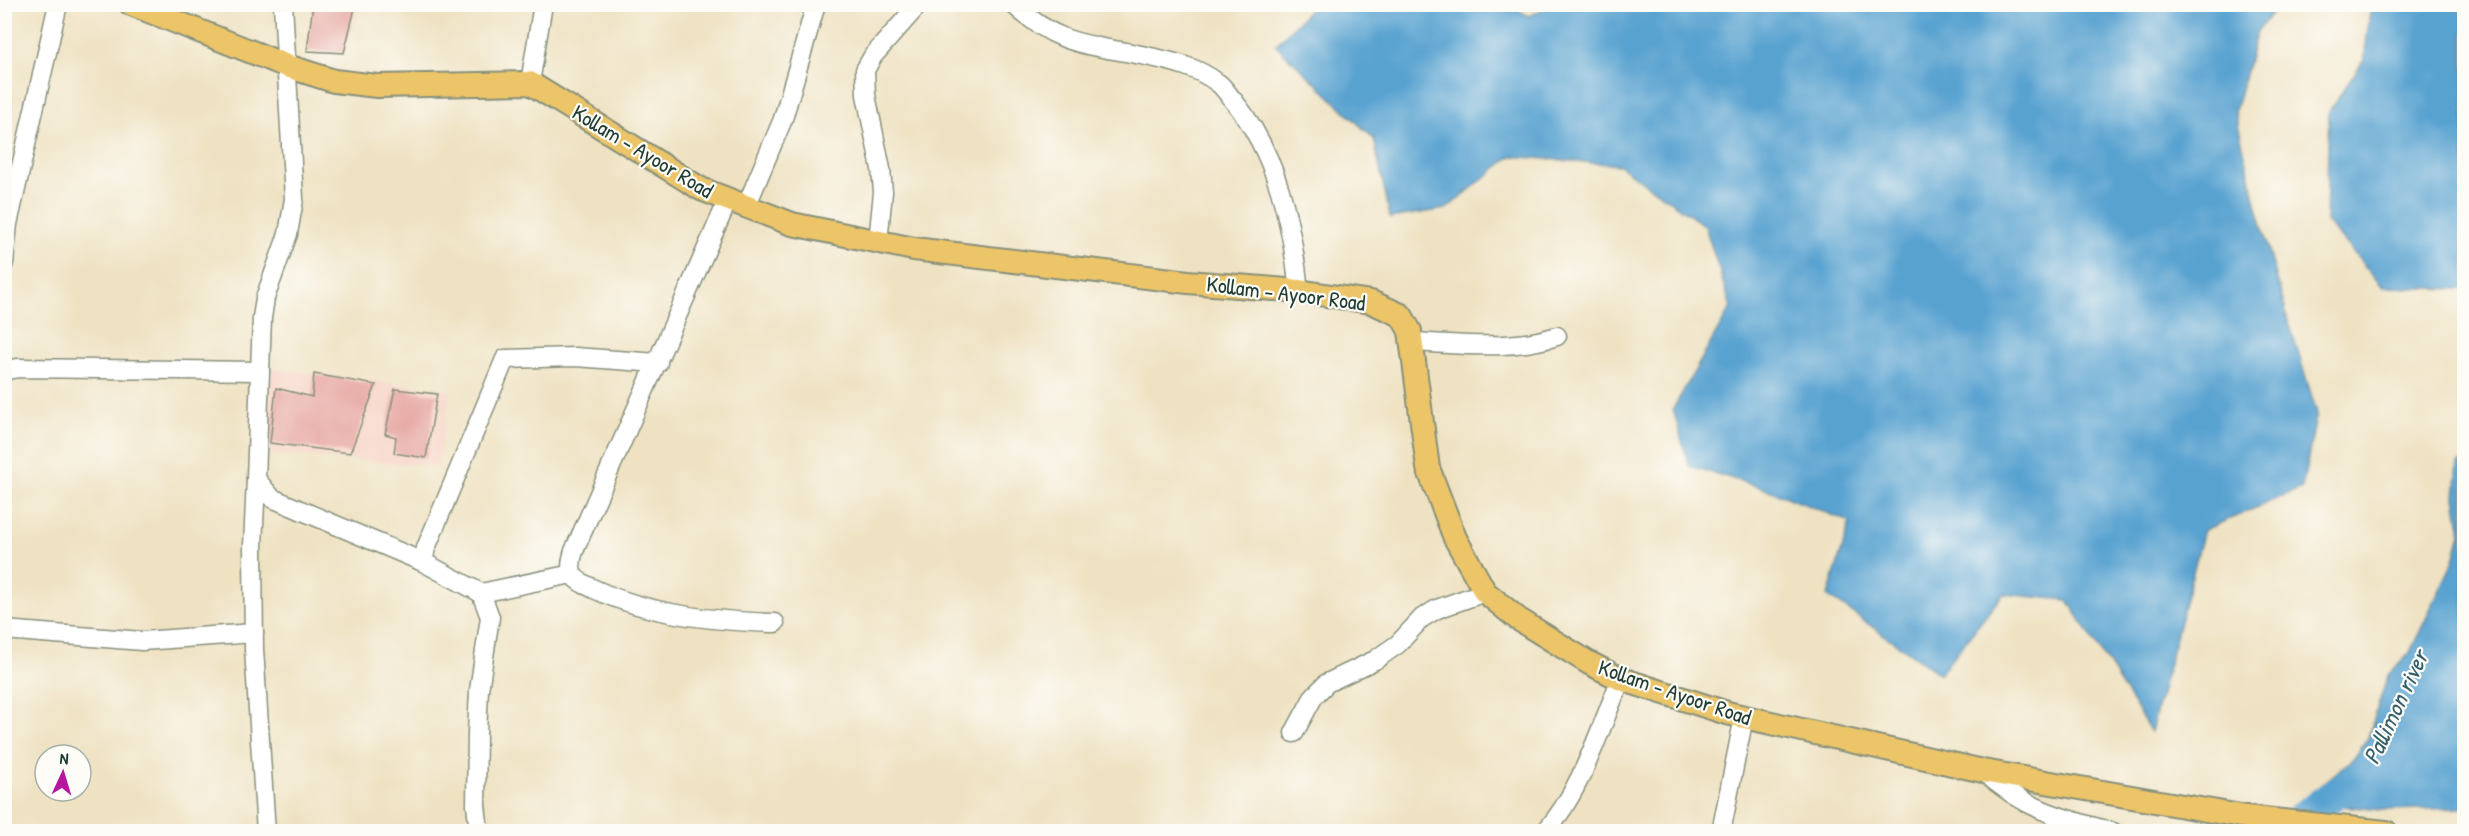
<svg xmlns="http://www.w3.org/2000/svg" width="2469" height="836" font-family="'Patrick Hand',sans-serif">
<rect width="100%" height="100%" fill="#fdfcf7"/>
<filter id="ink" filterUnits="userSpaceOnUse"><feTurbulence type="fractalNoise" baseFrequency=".0167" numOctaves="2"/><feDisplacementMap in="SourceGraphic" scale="12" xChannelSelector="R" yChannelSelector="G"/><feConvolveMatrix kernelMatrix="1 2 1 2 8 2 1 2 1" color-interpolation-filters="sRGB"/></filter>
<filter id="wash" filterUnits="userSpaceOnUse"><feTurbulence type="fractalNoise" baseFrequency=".008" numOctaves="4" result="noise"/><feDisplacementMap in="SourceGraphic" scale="24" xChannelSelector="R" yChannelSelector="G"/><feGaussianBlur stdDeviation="1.35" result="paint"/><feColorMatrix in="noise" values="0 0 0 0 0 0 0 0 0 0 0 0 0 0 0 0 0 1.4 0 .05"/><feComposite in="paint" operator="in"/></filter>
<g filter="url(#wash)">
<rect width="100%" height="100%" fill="#efe2c2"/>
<!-- built -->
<path fill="#f6d2c4" d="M270,368L451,391L437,466L263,453Z"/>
<!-- water -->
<g fill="#59a2d0" stroke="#3c7082" stroke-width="1.5">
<path d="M1315,4L1509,5L1529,16L1553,4L2279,5L2257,31L2235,111L2257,207L2288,320L2317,413L2302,488L2204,530L2151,732L2068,600L2003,594L1940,674L1828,596L1850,522L1764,488L1689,466L1673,409L1731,307L1705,226L1619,165L1511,156L1446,209L1390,218L1374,139L1276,45Z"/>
<path d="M2371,4L2464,5V289L2383,287L2326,221L2329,111L2364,60Z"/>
<path d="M2464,461V801L2462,808L2383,810L2301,802L2355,757L2368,738L2388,675L2409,654L2454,560L2461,533L2455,497L2458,464Z"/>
</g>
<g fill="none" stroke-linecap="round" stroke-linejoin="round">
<!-- river -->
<path stroke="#59a2d0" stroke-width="32" d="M2304,832L2302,817L2356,779"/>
</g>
<g id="blocks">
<!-- building -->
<g fill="#e5a09b">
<path d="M313,4H356L344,53L307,51Z"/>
<path d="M314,374L376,385L350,453L270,443L276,388L312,397Z"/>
<path d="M395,389L437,394L426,458L394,453L396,437L385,434Z"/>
</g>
</g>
</g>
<g filter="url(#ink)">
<use href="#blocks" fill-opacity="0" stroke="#87907b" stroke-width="1.5"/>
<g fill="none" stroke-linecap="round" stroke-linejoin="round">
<defs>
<g id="minor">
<path d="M283,4L294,199L288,234L265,298L262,318L256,479L272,498L423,562L481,593L490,617L479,690L477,734L476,805L479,832"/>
<path d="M1013,4C1059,47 1088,44 1146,56C1170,61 1198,67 1218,83C1224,87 1228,95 1233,100C1277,153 1292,224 1299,291"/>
<path d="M530,83L543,4"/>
<path d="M728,200L574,551C572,557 570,566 572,573C576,582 587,585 594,589C650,615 714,621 775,623"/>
<path d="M746,207L783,119L816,4"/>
<path d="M878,242L883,192L881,169L866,95L865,70L873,56L919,4"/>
<path d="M4,263L8,224L58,4"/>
<path d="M1412,342C1460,344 1511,351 1557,336"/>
<path d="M4,370L19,368L259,371"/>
<path d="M256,479L253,547L254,649L266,832"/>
<path d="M423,562L426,548L505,359L575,357L658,363"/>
<path d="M481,593L572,574"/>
<path d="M4,630L142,641L254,633"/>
<path d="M1294,733L1314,696L1327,683L1375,660L1398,644L1422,618L1437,609L1485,592"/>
<path d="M1983,771C2024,809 2060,818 2113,832"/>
<path d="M1545,832C1581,792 1600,728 1621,679"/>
<path d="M1721,832L1744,717"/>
</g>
<path id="major" d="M131,4L287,66L334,81L377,86L530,83L701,189L792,224L914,249L1188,282L1299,291L1371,302L1401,315L1410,331L1428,468L1455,538L1485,592L1518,619L1589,663L1621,679L1727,713L1983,771L2246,817L2386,832"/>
</defs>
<!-- minor casing -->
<use href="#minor" stroke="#87907b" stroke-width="21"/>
<!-- major casing -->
<use href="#major" stroke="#87907b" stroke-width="26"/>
<!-- minor -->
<use href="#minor" stroke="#fff" stroke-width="18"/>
<!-- major -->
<use href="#major" stroke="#edc569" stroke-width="22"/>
</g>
</g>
<g text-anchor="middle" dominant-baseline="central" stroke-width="4.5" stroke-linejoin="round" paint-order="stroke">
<!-- street labels -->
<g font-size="22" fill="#1f3d34" stroke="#fdfcf7">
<text transform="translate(643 151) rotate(31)">Kollam - Ayoor Road</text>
<text transform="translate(1286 293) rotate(7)">Kollam - Ayoor Road</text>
<text transform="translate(1675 692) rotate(19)">Kollam - Ayoor Road</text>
</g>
<!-- water labels -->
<g font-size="24" font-style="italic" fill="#33606b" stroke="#fdfcf7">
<text transform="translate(2395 707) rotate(-65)">Pallimon river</text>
</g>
</g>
<!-- margin -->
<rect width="2469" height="836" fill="none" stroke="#fdfcf7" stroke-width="24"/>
<!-- north arrow -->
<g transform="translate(63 773) rotate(4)"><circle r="28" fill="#fdfcf7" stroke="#a4b0a9" stroke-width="1.5"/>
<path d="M0-4.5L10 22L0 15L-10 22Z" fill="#b5179e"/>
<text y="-9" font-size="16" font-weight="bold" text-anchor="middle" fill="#1f3d34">N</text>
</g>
</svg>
